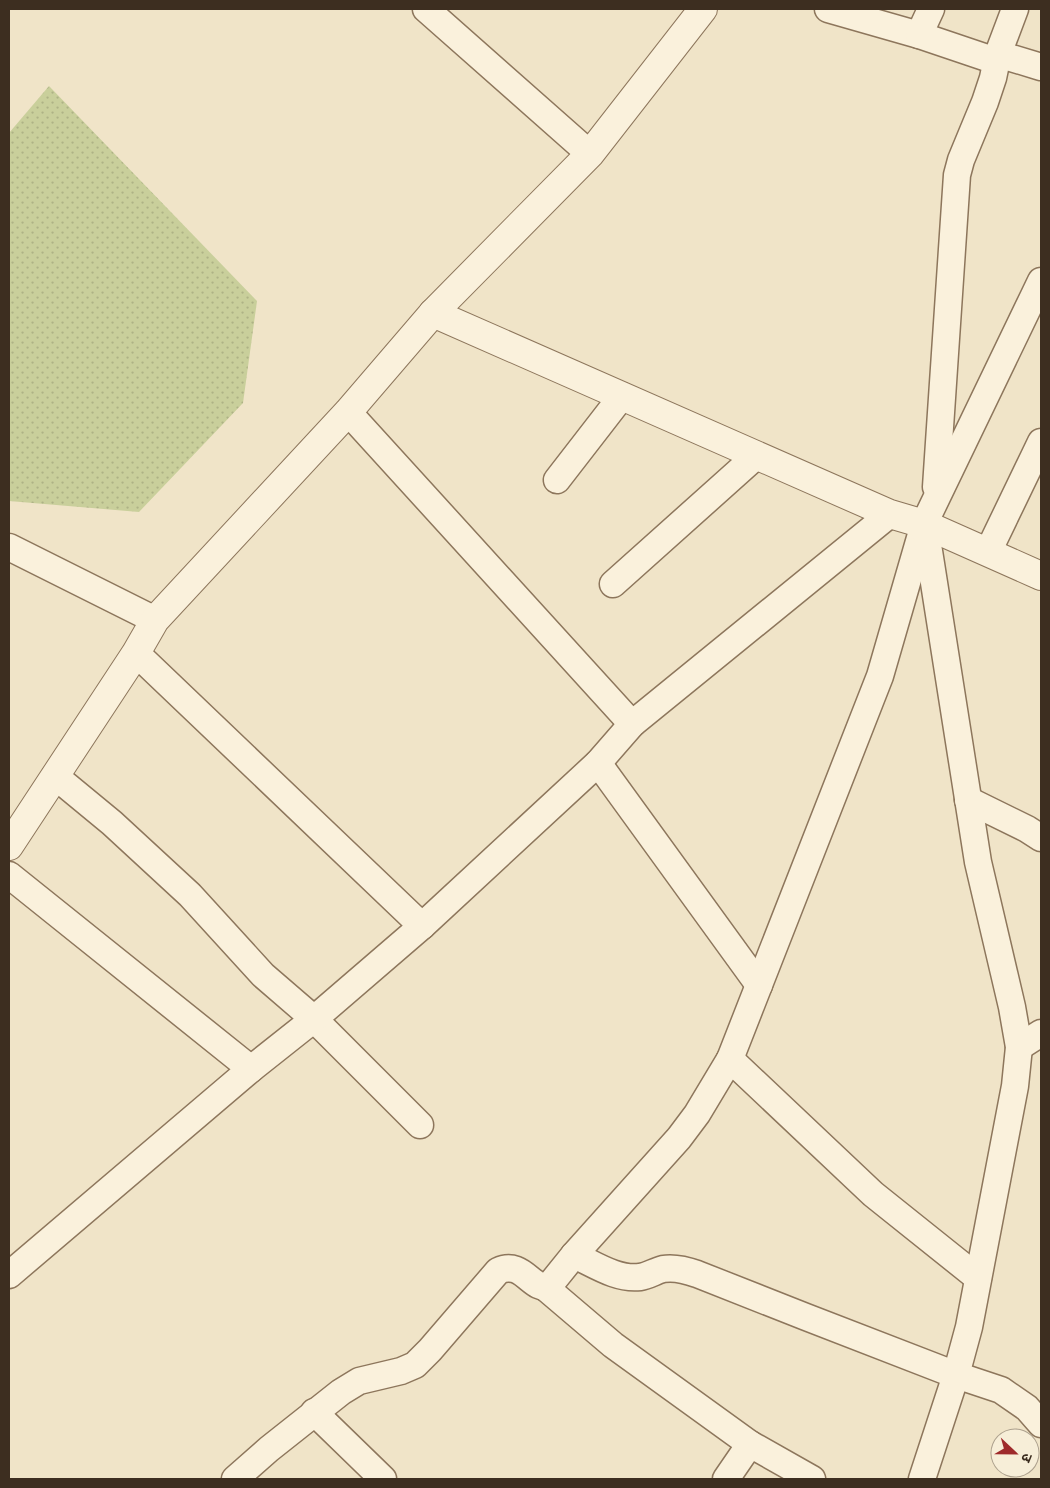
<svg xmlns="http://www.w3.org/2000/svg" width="1050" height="1488" font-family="'Roboto Serif','Noto Sans Devanagari',serif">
<defs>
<pattern id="park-dots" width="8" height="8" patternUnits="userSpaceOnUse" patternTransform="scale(1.25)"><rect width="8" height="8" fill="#c9cf9b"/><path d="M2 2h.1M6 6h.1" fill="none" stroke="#aeb285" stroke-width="1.8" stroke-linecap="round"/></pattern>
</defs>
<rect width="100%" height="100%" fill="#f0e4c8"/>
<!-- park -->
<path fill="url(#park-dots)" d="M49,86L257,301L243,403L139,512L9,501V133Z"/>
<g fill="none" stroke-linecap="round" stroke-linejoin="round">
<defs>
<g id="minor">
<path d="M426,9L590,154"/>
<path d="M828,9L919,35L996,61"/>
<path d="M919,35L931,9"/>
<path d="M998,54L1041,67"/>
<path d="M348,412L632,724"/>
<path d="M557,480L622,396"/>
<path d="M936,487L957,175L961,160L985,102L993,78L998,54L1015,9"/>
<path d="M9,547L155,620"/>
<path d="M988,552L1041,442"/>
<path d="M613,584L756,456"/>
<path d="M136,653L422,926"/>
<path d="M598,763L759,985"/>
<path d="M55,776L112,823L190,895L263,975L314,1019L420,1125"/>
<path d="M968,800L1027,829L1041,838"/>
<path d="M9,875L251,1069"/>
<path d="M1019,1047L1041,1033"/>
<path d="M730,1059L873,1194L978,1278"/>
<path d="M574,1255C594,1264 617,1280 640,1277C648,1276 655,1271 663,1269C674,1267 686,1270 697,1274L806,1317L956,1375L1001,1390L1027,1408L1041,1424"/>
<path d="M9,1275L251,1069L314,1019L422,926L598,763L632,724L890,514"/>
<path d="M546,1288L613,1345L750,1444L812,1479"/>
<path d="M314,1412L383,1479"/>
<path d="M235,1479L269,1449L341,1392L359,1381L401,1371L415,1365L430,1350L498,1271C523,1259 532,1292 549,1286L574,1255L679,1138L697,1114L730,1059L880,676L924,524L1041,281"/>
<path d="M726,1479L750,1444"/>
<path d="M922,1479L956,1375L969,1327L1015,1086L1019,1047L1012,1007L978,862L926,532"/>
</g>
<g id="tertiary">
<path d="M433,313L890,514L924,524L1041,576"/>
<path d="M9,846L136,653L155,620L348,412L433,313L590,154L703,9"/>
</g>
</defs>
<!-- minor casing -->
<use href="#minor" stroke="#8d765c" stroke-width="29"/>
<!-- tertiary casing -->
<use href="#tertiary" stroke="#8d765c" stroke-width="30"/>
<!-- minor -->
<use href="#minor" stroke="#faf1dc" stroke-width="26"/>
<!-- tertiary -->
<use href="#tertiary" stroke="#faf1dc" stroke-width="28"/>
</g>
<!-- border -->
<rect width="1050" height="1488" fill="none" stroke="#3d2e20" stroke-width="20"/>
<!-- north arrow -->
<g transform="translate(1015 1453) rotate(112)"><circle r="24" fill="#f7eed8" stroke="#ada18e"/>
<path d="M0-4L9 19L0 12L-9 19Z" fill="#9e2a2b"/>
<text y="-8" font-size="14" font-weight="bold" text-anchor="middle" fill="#3d2e20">उ</text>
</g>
</svg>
